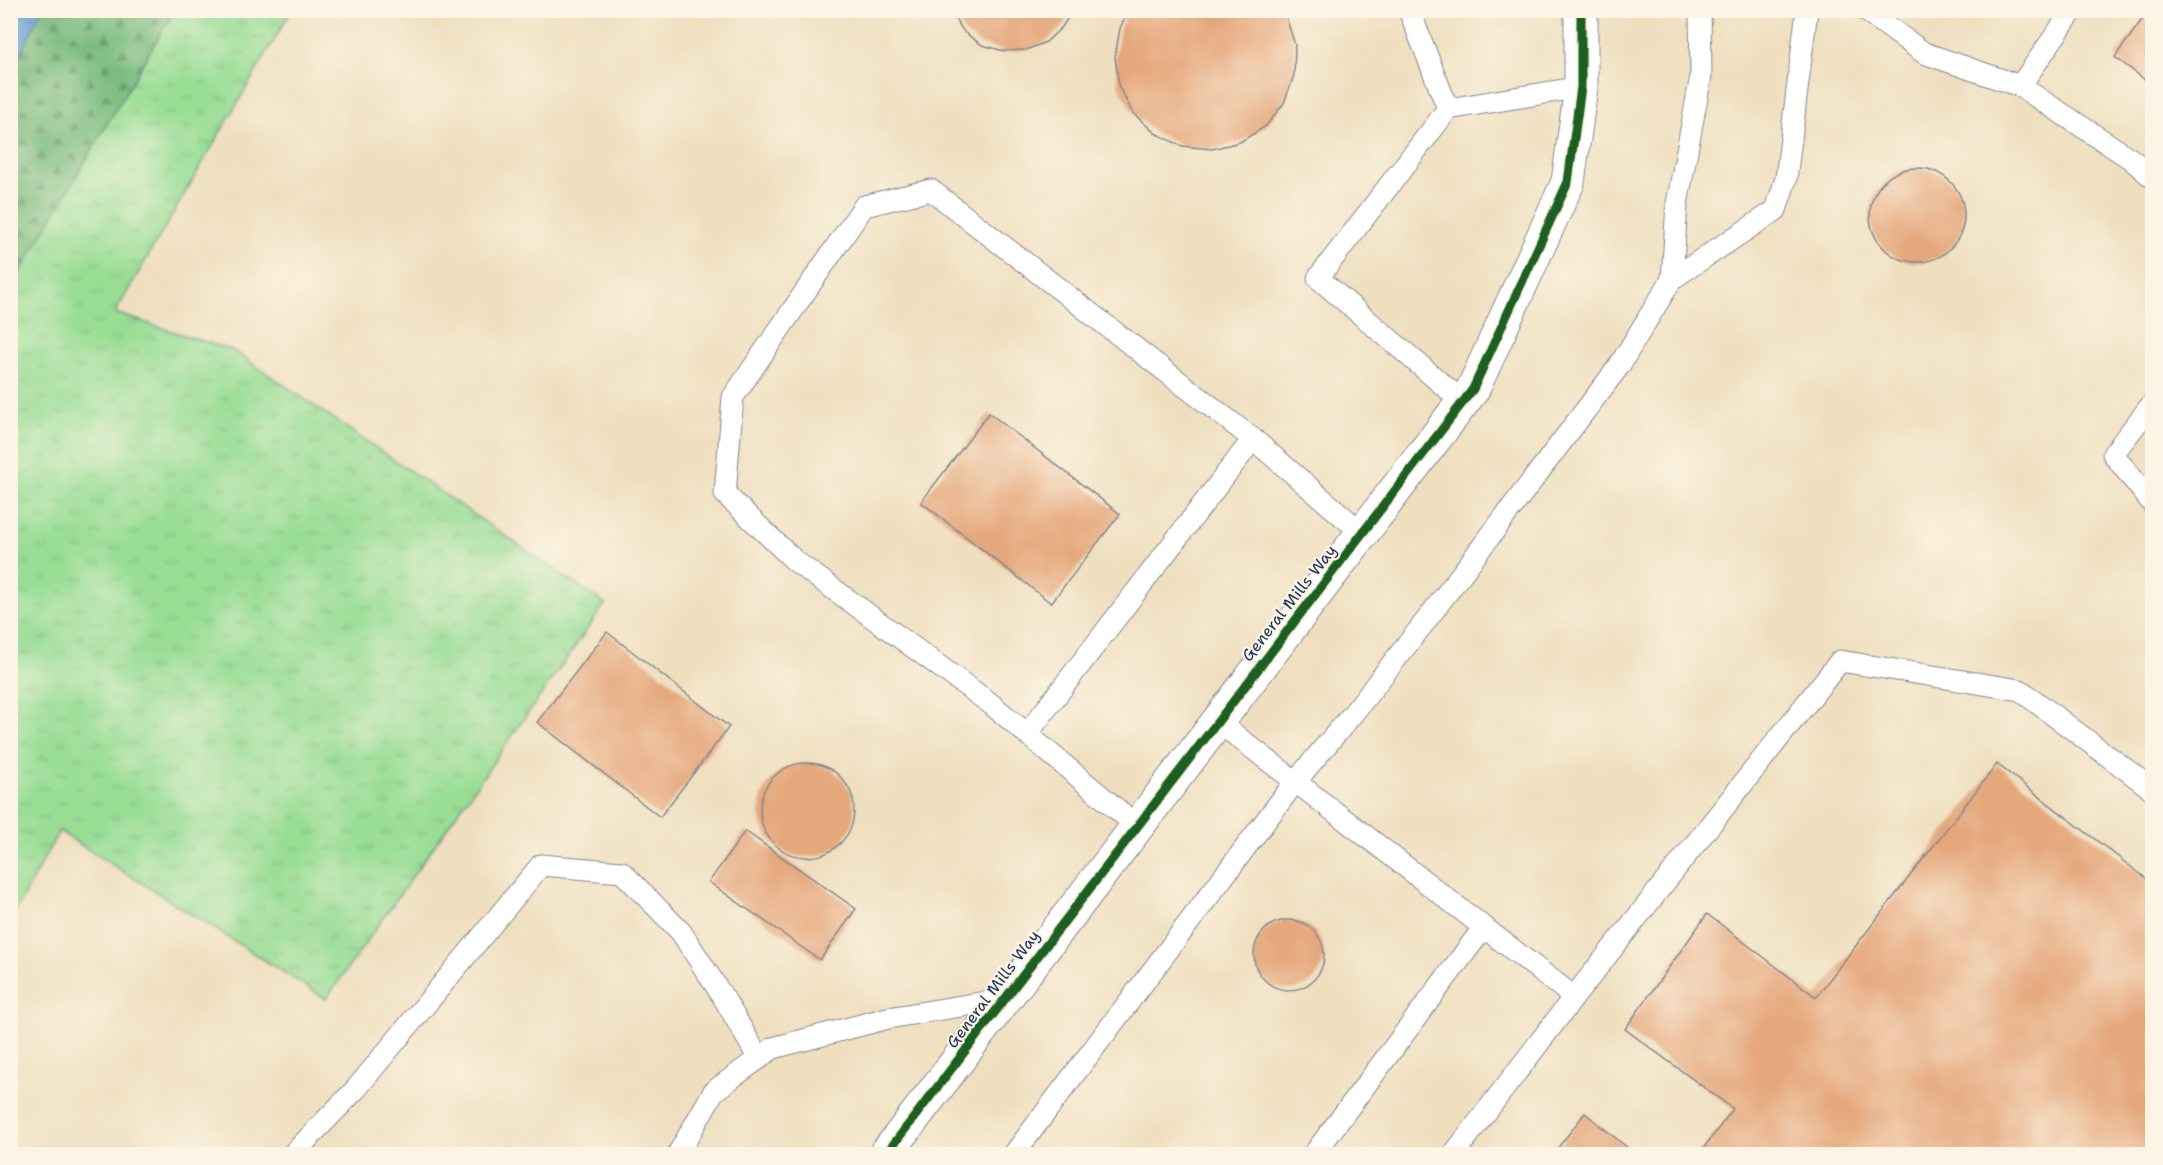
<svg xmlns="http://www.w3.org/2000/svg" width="2163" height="1165" font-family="'Shantell Sans',sans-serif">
<defs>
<pattern id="grass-tufts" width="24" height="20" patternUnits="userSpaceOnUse" patternTransform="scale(1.5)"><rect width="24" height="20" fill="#99dd95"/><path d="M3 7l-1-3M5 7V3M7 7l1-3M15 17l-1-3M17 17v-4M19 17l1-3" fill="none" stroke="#83be83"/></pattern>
<pattern id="forest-firs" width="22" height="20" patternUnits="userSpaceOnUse" patternTransform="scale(1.5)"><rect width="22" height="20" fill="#7abc7e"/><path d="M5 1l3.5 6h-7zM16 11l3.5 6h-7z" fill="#63996a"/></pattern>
<pattern id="water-ripples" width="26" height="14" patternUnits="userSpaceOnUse" patternTransform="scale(1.5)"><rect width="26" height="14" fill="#6ca2d9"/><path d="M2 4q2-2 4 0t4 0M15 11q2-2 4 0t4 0" fill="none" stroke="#5884b3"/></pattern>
</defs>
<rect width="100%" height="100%" fill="#fcf5e5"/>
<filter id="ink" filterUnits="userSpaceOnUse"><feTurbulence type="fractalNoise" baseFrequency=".0167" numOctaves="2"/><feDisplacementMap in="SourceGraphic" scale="12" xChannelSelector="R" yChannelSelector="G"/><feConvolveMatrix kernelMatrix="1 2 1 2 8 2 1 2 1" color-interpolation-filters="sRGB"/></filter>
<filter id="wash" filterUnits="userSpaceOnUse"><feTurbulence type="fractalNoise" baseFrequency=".008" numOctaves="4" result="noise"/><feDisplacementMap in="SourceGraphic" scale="24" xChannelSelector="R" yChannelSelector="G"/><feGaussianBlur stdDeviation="1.35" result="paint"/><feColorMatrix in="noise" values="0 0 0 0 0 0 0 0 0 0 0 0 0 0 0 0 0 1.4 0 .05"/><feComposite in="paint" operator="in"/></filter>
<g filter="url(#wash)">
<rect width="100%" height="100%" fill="#efdfbf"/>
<!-- grass -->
<path fill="url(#grass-tufts)" stroke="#5a867a" stroke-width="1.5" d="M41,11H291L115,313L234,351L605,604L326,999L59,831L11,919V74Z"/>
<!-- forest -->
<path fill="url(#forest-firs)" stroke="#4a766e" stroke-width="1.5" d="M35,11H174L11,287V61Z"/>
<!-- water -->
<path fill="url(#water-ripples)" stroke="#44689c" stroke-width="1.5" d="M11,10L41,11L11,73L10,11Z"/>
<g id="blocks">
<!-- building -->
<g fill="#e5a77b">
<path d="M949,10H1073L1062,27L1046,42L1026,50L1004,51L982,45L964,32Z"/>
<path d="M1129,10H1281L1286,17L1295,45L1294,75L1284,103L1266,126L1240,142L1212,149L1182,146L1155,133L1133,113L1119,87L1115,57L1120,28Z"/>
<path d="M2149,10H2152V85L2115,57Z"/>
<circle cx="1917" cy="215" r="47"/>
<path d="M989,413L1120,514L1051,603L921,502Z"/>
<path d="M607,632L729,727L660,817L537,722Z"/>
<circle cx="807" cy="810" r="47"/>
<path d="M1997,764L2152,883V1154H1699L1733,1109L1625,1029L1707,914L1816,997Z"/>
<path d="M745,831L856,909L820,960L709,882Z"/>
<circle cx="1289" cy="955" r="35"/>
<path d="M1585,1113L1635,1154H1553Z"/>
</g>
</g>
</g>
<g filter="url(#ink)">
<use href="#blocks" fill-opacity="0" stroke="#85878e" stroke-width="1.5"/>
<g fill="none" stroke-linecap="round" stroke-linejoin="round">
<defs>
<g id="service">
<path d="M1409,10L1448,109L1581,87"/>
<path d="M1865,10L1924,53L2020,86L2073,10"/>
<path d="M2020,86L2131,159L2152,177"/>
<path d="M1448,109L1318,278L1463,402"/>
<path d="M1672,279L1677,204L1701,76L1700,10"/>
<path d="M2152,404L2113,454L2152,503"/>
<path d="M1217,721L1574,997"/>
<path d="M1027,734L1253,439"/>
<path d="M1137,826L991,704L795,561L725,494L733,397L864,206L931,190L1253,439L1362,533"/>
<path d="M293,1154L356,1089L541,865L622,872L681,932L725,1000L759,1059"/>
<path d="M678,1154L714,1091L773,1048L888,1018L1004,999"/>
<path d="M1014,1154L1295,782L1351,716L1428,618L1619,366L1672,279L1776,210L1786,179L1807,10"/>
<path d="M1314,1154L1484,927"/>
<path d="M1454,1154L1574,997L1840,661L2020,690L2152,789"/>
</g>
<path id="minor" d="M886,1154L1473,389L1568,182L1581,87V10"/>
</defs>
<!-- service casing -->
<use href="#service" stroke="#85878e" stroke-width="23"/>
<!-- minor casing -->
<use href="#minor" stroke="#85878e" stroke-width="35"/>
<!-- service -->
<use href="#service" stroke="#fff" stroke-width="21"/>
<!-- minor -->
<use href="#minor" stroke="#fff" stroke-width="33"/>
<defs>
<path id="cycleway" d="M886,1154L1473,389L1568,182L1581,87V10"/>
</defs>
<!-- cycleway casing -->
<use href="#cycleway" stroke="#fcf5e5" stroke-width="13"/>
<!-- cycleway -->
<use href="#cycleway" stroke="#1b5e20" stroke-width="9"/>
</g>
</g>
<g text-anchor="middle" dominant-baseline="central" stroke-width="4.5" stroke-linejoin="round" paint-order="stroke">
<!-- street labels -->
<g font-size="16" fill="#1b2f5e" stroke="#fcf5e5">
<text transform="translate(1289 603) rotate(-52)">General Mills Way</text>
<text transform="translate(993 989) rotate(-53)">General Mills Way</text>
</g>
</g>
<!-- margin -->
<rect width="2163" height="1165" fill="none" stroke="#fcf5e5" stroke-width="36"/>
</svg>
